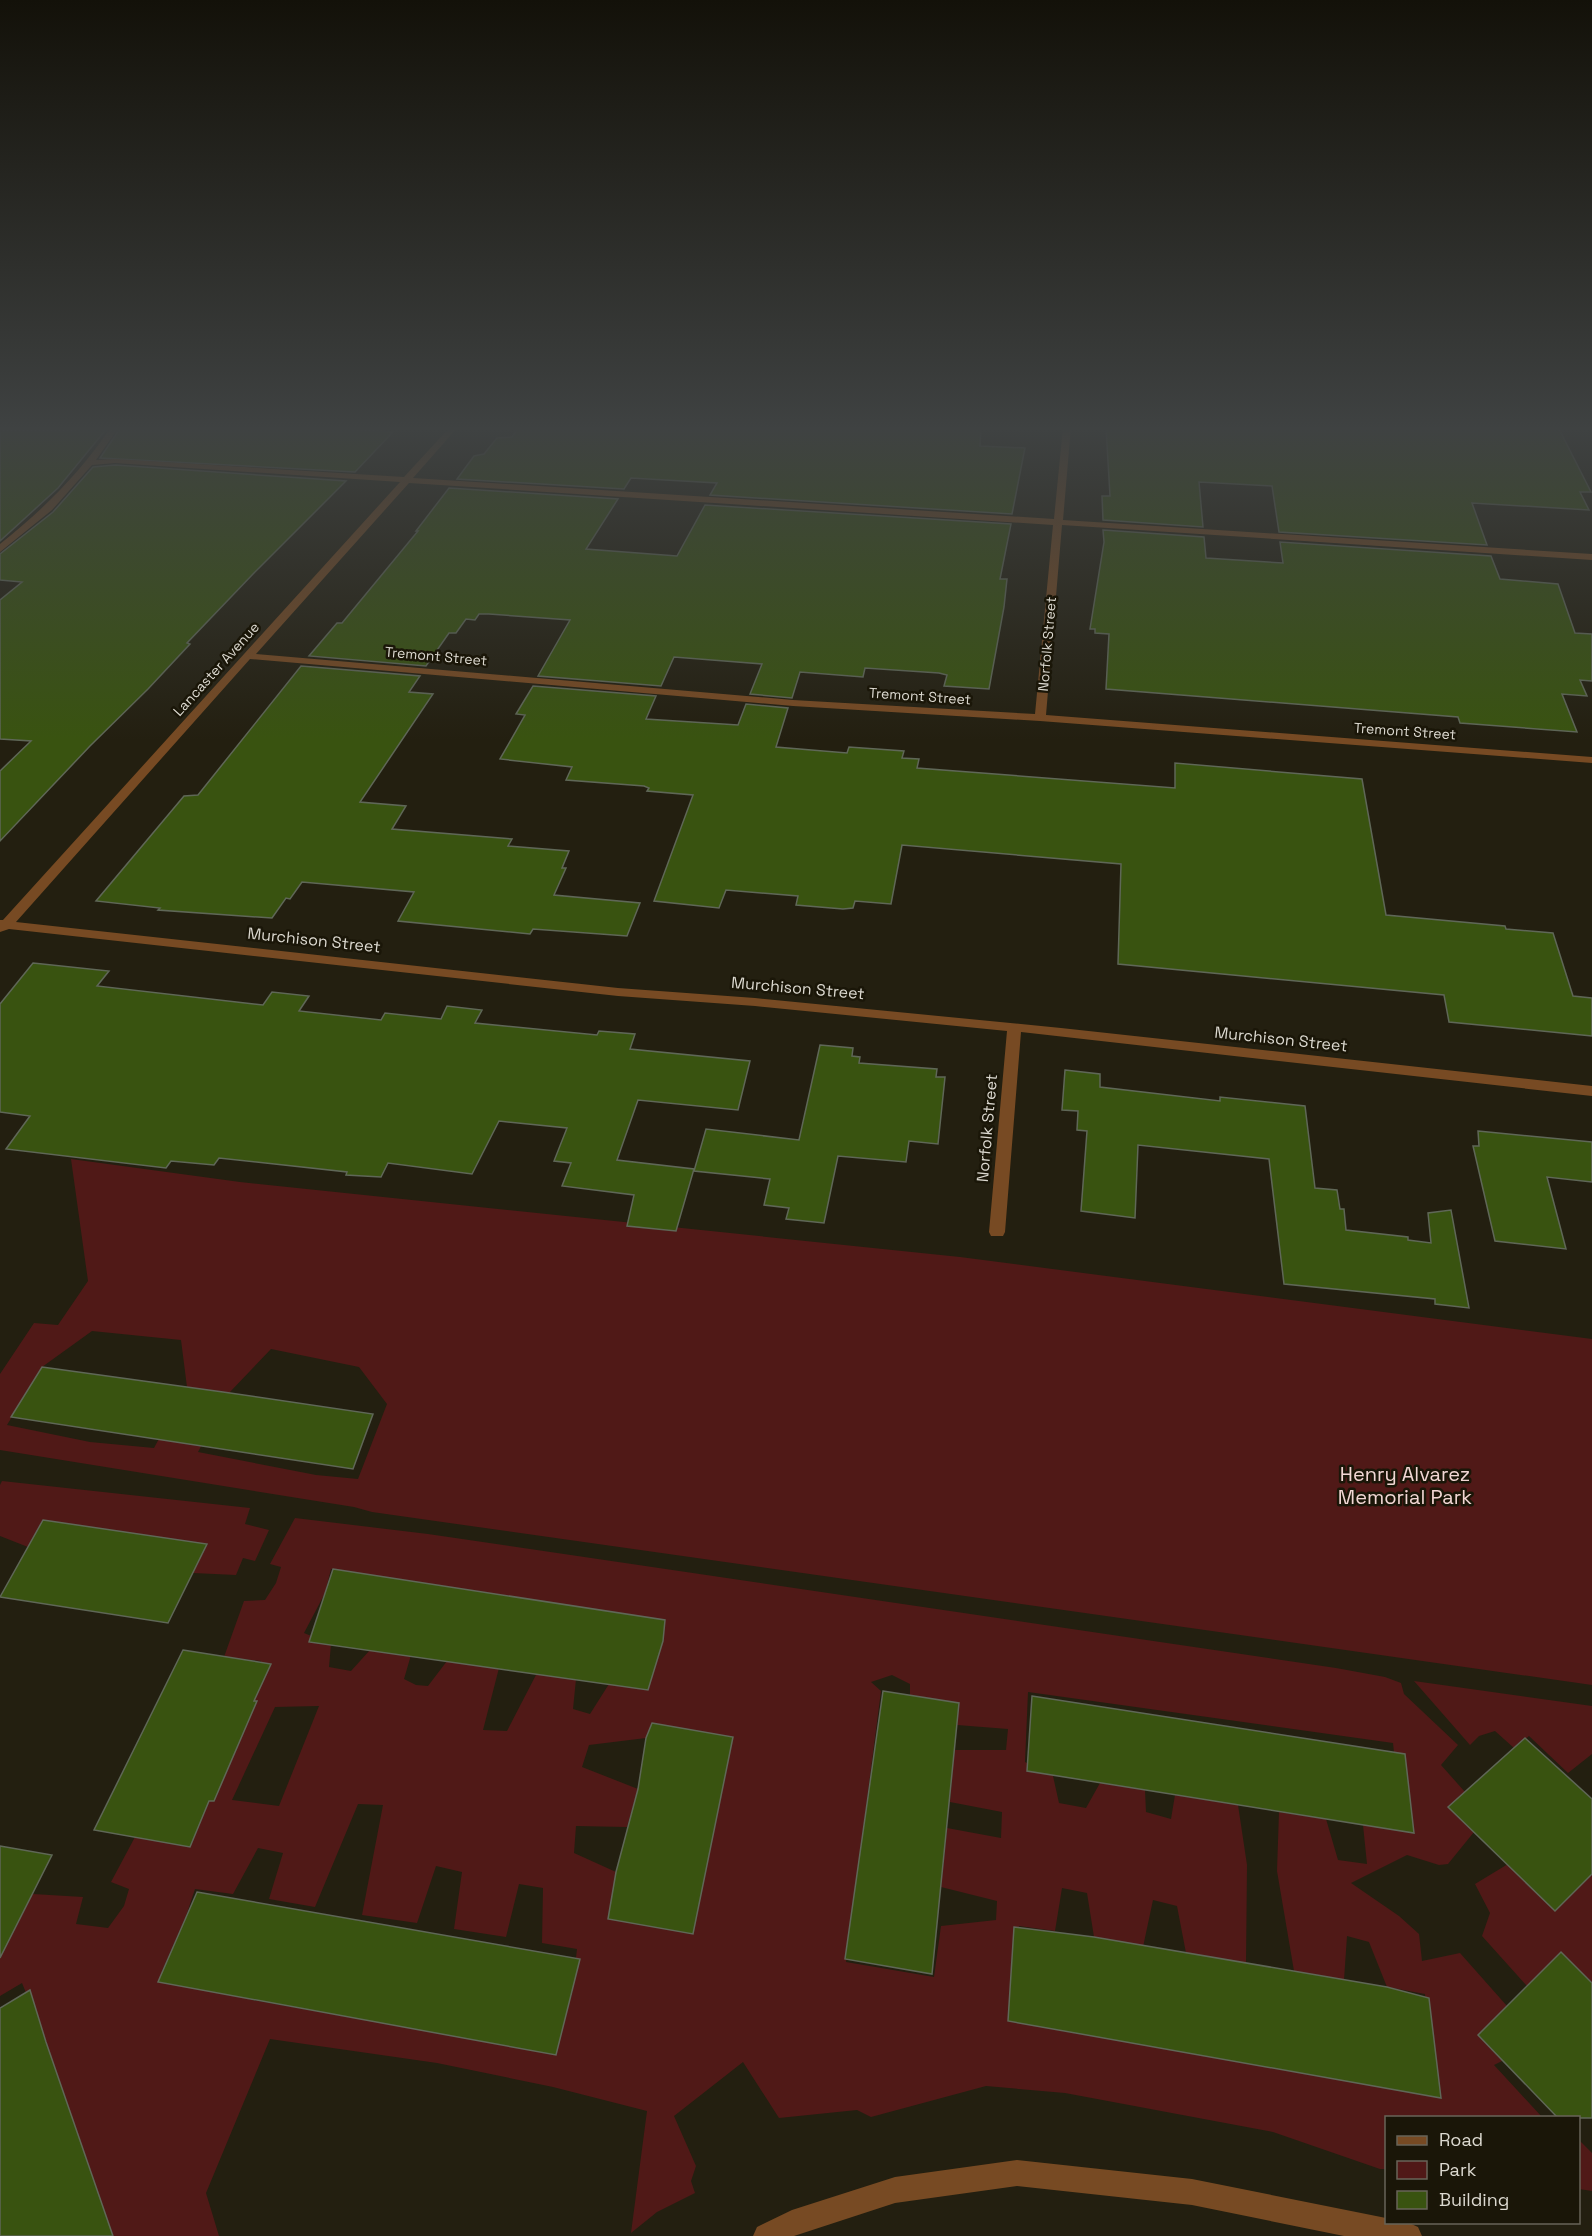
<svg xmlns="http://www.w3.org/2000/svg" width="1592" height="2236" font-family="'Space Grotesk',sans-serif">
<rect width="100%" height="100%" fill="#231f10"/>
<!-- green -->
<g fill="#501917" fill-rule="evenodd">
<path d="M71,1159L240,1182L960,1257L1592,1339V1685L372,1512L354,1507L0,1450V1374L34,1323L58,1325L88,1281ZM92,1331L181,1340L187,1387L154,1448L90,1442L7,1425L42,1367ZM271,1349L359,1367L387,1404L358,1479L316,1475L198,1452L229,1393Z"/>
<path d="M2,1481L250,1508L245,1524L269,1530L255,1561L243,1558L236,1575L193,1573L198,1549L42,1522L28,1547L0,1536V1485Z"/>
<path d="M295,1518L428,1534L1336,1668L1385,1677L1401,1683L1404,1694L1458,1745L1441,1765L1465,1792L1451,1804L1474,1832L1448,1864L1439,1865L1407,1855L1351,1883L1399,1916L1419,1934L1422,1961L1460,1953L1507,2006L1483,2038L1504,2060L1494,2065L1542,2117L1386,2118V2169H1380L1273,2132L1065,2093L986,2086L871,2117L857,2110L779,2118L743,2062L674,2116L696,2166L691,2181L695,2193L657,2212L631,2233L647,2111L553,2087L437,2063L270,2039L206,2193L219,2236H113L46,2042L22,1983L0,1996V1943L33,1894L83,1897L76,1924L108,1928L124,1906L129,1889L111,1882L135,1837L184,1838L261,1661L224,1657L244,1601L265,1600L276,1583L281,1567L270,1564ZM331,1569L665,1620L663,1641L609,1684L590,1714L573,1709L576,1679L537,1673L507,1731L483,1730L499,1668L447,1661L428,1686L416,1685L404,1679L411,1655L370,1650L351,1671L329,1667L331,1644L304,1633L325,1593ZM892,1675L910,1684V1695L959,1703L957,1725L1008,1729L1006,1750H954L950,1802L1002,1812L1001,1838L947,1828L941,1887L997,1901L996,1920L941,1926L934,1977L846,1962L881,1691L871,1682ZM1028,1692L1393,1743L1401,1818L1363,1825L1367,1864L1338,1860L1326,1819L1279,1812L1277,1871L1294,1971L1344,1980L1347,1936L1369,1942L1387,1987L1425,1994L1433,2093L1062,2031L1014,2016L1019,1926L1055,1931L1062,1888L1087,1893L1094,1937L1143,1947L1153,1900L1177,1906L1186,1953L1246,1963L1247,1865L1238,1805L1175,1795L1171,1819L1146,1812L1145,1790L1100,1783L1086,1808L1059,1803L1053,1776L1025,1762ZM319,1706L279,1806L232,1800L275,1707ZM646,1738L692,1925L616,1872L574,1853L576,1826L627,1827L638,1789L582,1767L589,1745ZM358,1804L383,1805L362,1915L417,1923L436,1866L462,1872L454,1929L506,1937L519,1884L543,1888L542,1943L577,1949L572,1994L556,2044L348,2017L252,2000L162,1971L186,1916L195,1889L233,1894L258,1848L283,1853L269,1899L315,1907Z"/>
<path d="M1414,1681L1592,1706V1754L1568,1773L1529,1736L1514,1748L1495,1731L1479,1736L1470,1745Z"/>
<path d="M1508,1864L1592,1874V1986L1563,1957L1527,1986L1482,1936L1490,1913L1475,1884Z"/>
<path d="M1578,2139L1592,2153V2191L1579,2189Z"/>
</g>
<!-- building -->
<g fill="#395310" stroke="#5f6757" stroke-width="1.5">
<path d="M75,427H108L58,488L0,541V430L75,431Z"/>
<path d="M121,427H317L393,432L355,472L100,458Z"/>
<path d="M519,427H981L980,446L1025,448L1012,514L710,495L717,483L631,478L624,489L457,479L474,456L484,454L497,438L512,437Z"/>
<path d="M1106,427H1558L1591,492H1580L1589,510L1472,503L1487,545L1279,532L1272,486L1199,482L1203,527L1103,520L1102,496H1110Z"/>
<path d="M115,465L346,481L253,574L187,643L190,644L148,689L90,746L0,841V771L31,741L0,739V600L22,582L0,580V554L53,512L93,467Z"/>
<path d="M449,488L618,499L586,549L677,556L705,505L1011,524L1000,579H1007L1004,607L989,689L944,686L947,675L939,673L865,668L863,677L800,672L792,698L750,694L762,664L674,657L661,686L538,676L570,620L489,614H479L475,620L466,619L456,633H449L426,666L309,656L337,623H342L418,531H416Z"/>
<path d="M1103,530L1204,537L1206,558L1283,563L1280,542L1491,556L1500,579L1558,584L1575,633L1592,634V681L1580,680L1587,696L1562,694L1577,732L1460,723L1458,717L1106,689L1109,634L1095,633V629H1090L1104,542Z"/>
<path d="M301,666L420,676L409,692L433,694L360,802L406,806L392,829L512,839L508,846L569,851L562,868H566L554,895L640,903L627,936L533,929L530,934L398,921L414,892L302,882L290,899L286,898L272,918L158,910L160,908L96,901L184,796L198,795Z"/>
<path d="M533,686L656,696L646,719L738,725L746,704L788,708L776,747L847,753L849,747L904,751L902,758L919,759L917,768L1175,788V763L1362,779L1386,915L1505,926L1506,929L1553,933L1573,996L1592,998V1036L1449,1022L1444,995L1118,964L1121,864L902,845L891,904L855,901L853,908L843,909L796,905L798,896L726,890L719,908L654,901L693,795L647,791L649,788L644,786L566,780L572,767L500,759L525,715L516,714Z"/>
<path d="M33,963L109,971L97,986L263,1005L272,992L309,996L299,1011L381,1020L385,1013L441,1019L447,1006L482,1010L475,1023L597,1035L599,1031L635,1034L630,1049L750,1061L738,1110L638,1100L617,1160L694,1169L676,1231L627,1226L634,1195L562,1186L571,1163L554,1161L567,1128L499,1121L472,1174L388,1163L381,1177L346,1175L347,1172L219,1158L214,1165L171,1161L166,1168L6,1149L30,1116L0,1112V1004Z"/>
<path d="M820,1045L853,1048L852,1056L860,1057L859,1063L937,1069L936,1077H945L938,1144L909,1141L906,1162L838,1156L824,1223L786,1219L789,1208L764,1205L770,1179L694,1171L706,1129L799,1140Z"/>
<path d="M1065,1070L1100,1074V1087L1220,1101V1097L1305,1106L1315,1188L1337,1190L1340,1209H1344L1346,1230L1408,1237V1240L1431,1243L1428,1213L1451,1210L1469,1308L1435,1304V1299L1284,1284L1269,1159L1138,1145L1135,1218L1081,1211L1087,1131L1077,1130L1078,1111L1062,1110Z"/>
<path d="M1478,1131L1592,1142V1182L1547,1177L1566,1249L1495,1241L1473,1146H1479Z"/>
<path d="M42,1367L223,1392L373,1414L353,1469L11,1417Z"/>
<path d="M43,1520L207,1544L168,1623L0,1597Z"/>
<path d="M333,1569L665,1620L663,1641L648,1690L309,1642Z"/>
<path d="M183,1650L271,1664L254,1701H257L214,1801H209L190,1847L94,1830Z"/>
<path d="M883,1691L959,1703L932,1974L845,1959Z"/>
<path d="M1032,1696L1405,1754L1414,1833L1027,1771Z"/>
<path d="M652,1723L733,1737L693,1934L608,1919L616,1872L638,1789L646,1738Z"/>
<path d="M1525,1738L1592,1799V1874L1555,1911L1448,1807Z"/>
<path d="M0,1846L52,1855L0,1958Z"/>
<path d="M197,1892L580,1959L556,2055L158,1982Z"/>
<path d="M1014,1927L1094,1937L1387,1987L1429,1998L1441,2098L1008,2021Z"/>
<path d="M1561,1952L1592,1983V2118H1558L1478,2035Z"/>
<path d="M30,1990L46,2042L113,2236H0V2008Z"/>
</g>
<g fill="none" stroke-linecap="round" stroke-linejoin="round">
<!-- minor -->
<g fill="#774a23" fill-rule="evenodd">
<path d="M111,427H119L96,460L115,459L404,477L450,427H458L413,478L1054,519L1063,427H1071L1063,520L1592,554V560L1062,525L1046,715L1592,757V763L1040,721L793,706L250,659L16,922L618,988L755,998L1061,1028L1592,1086V1096L1021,1032L1005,1232L1003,1236H991L989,1232L1007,1031L755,1006L618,996L9,929L0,932V920H3L400,482L115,463L92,465L52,510L0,552V544C43,510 80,473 111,427ZM409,483L1053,525L1035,714L793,700L256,654Z"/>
<path d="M1017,2160L1192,2179L1386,2218V2222H1407L1418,2227L1422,2236H1344L1192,2205L1017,2186L895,2203L794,2236H753L757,2227L792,2210L895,2177Z"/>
</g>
</g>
<!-- sky -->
<linearGradient id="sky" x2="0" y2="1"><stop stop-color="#131109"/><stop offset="0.58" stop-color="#3f4242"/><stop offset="1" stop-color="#3f4242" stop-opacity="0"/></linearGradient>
<rect width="1592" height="740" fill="url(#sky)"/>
<g text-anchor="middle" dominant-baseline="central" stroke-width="5" stroke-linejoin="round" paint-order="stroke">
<!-- far-street labels -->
<g font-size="14" fill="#dcd9d0" stroke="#1a1608">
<text transform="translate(1047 644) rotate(-85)">Norfolk Street</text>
<text transform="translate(436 656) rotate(5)">Tremont Street</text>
<text transform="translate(216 669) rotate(-48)">Lancaster Avenue</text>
<text transform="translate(920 696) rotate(4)">Tremont Street</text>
<text transform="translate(1405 731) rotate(4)">Tremont Street</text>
</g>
<!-- street labels -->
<g font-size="16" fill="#dcd9d0" stroke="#1a1608">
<text transform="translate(314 940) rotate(6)">Murchison Street</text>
<text transform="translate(798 988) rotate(5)">Murchison Street</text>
<text transform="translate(1281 1039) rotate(6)">Murchison Street</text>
<text transform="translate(987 1128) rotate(-85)">Norfolk Street</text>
</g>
<!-- near-park labels -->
<g font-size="20" fill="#f2d7d4" stroke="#1a1608">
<text x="1405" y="1474">Henry Alvarez<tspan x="1405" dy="23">Memorial Park</tspan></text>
</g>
</g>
<!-- legend -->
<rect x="1385" y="2116" width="195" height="108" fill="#1a1608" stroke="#686458" stroke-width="1.5"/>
<rect x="1397" y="2136" width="30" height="9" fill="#774a23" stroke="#686458" stroke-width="1.5"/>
<text x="1439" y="2146" font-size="18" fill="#dcd9d0">Road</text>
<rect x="1397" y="2161" width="30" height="18" fill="#501917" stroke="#686458" stroke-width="1.5"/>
<text x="1439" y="2176" font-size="18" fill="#dcd9d0">Park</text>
<rect x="1397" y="2191" width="30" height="18" fill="#395310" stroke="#686458" stroke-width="1.5"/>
<text x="1439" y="2206" font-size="18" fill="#dcd9d0">Building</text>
</svg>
